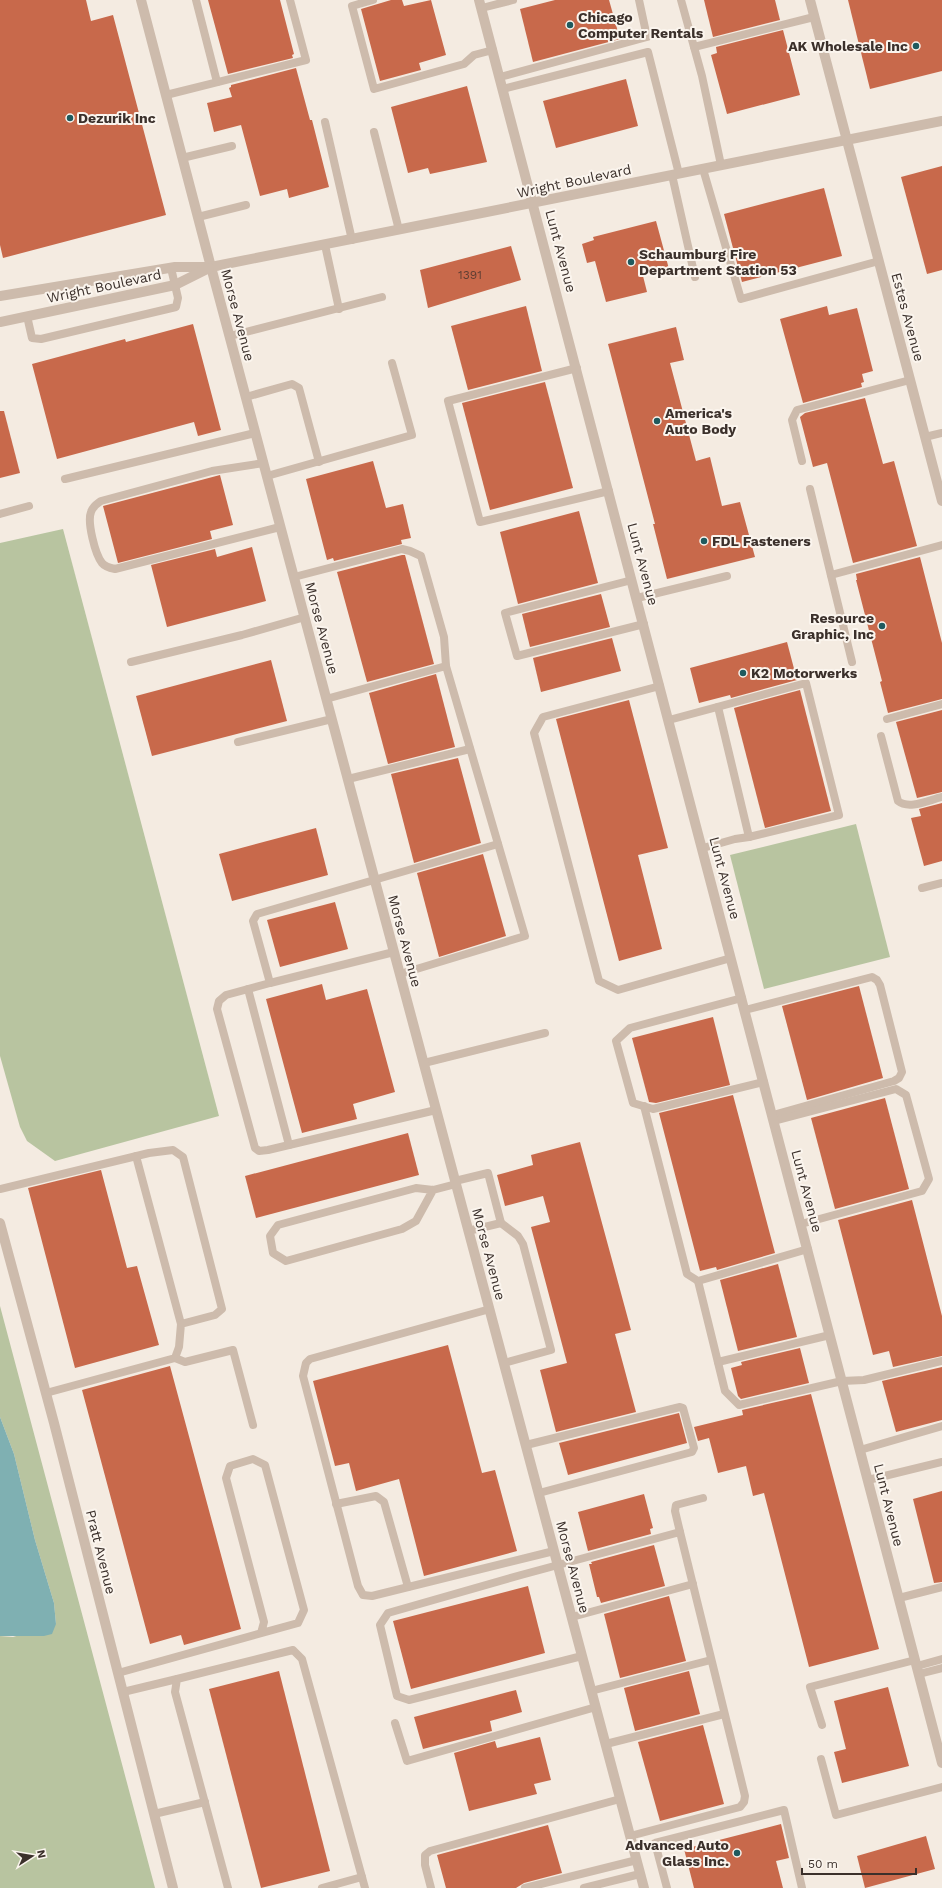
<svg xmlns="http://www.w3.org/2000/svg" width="942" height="1888" font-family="'Work Sans',sans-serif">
<rect width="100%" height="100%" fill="#f4ebe1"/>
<!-- green -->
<g fill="#b8c4a0">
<path d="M63,529L219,1116L55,1161L27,1141L20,1127L0,1056V543Z"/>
<path d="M856,824L890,957L764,989L730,855Z"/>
<path d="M0,1306L155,1888H0V1636L13,1637L56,1624L54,1603L35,1540L14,1454L0,1417Z"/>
</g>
<!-- water -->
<path fill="#7fb0b2" d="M0,1417L14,1454L35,1540L54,1603L56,1624L52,1634L44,1636H0Z"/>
<!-- building -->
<g fill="#c8694b">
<path d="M0,0H86L91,21L113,15L166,215L3,258L0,245Z"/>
<path d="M208,0H280L294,54L292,55L293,58L228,74Z"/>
<path d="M391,0H402L404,6L431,0L446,55L419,63L421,70L380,81L361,9Z"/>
<path d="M555,0H609L620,39L533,62L520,9Z"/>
<path d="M704,0H775L780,20L713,37Z"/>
<path d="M848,0H942V71L870,89Z"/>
<path d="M783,30L800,95L727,114L711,55L717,53L716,47Z"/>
<path d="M296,68L310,120H312L329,187L289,198L287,189L260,196L241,125L214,132L207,103L232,97L229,88L231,87V85Z"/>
<path d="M626,79L638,126L556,148L543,101Z"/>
<path d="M467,86L487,162L430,174L428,168L408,173L391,107Z"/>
<path d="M942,166V270L927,274L901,177Z"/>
<path d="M824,188L842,256L742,282L724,214Z"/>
<path d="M656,221L669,269L643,276L647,292L606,302L595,261L587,263L582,244L594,240L593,237Z"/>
<path d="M511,246L521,280L428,308L420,270Z"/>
<path d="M526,306L542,371L468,390L451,326Z"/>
<path d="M827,306L829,315L857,308L873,371L862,374L864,382L861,383L862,387L803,403L780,319Z"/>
<path d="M193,324L221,430L198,436L194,422L57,459L32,364L125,339L126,342Z"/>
<path d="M676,327L684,360L670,363L696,461L710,457L722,506L740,502L755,557L667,579L653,524H655L608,344Z"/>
<path d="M545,382L573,488L490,510L462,403Z"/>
<path d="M865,398L883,464L894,461L917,546L853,563L827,463L813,467L800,417L805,413Z"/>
<path d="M0,411H4L20,473L0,478Z"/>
<path d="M373,461L386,508L403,504L411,538L401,540L402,544L334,561L333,558L327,560L306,479Z"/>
<path d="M220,475L233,525L210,531L212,539L118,563L103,506Z"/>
<path d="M579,511L598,583L518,604L500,532Z"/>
<path d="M252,547L266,601L167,627L151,565L215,549L217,557Z"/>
<path d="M402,555H405L434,664L367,682L337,572Z"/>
<path d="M920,557L942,643V699L888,713L880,682L882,681L856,580H857L856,574Z"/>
<path d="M601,594L610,627L530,647L522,614Z"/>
<path d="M612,638L621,671L541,692L533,658Z"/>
<path d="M787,642L797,680L731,698L730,695L699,703L690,668Z"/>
<path d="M271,660L287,721L152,756L136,696Z"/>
<path d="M436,674L455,747L388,764L369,693Z"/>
<path d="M800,690L831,811L765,828L734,708Z"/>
<path d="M629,700L668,848L638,855L662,949L619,961L556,719Z"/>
<path d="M942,710V792L917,798L896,722Z"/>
<path d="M458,758L481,843L414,863L391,774Z"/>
<path d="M942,803V861L924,866L911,818L921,816L919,809Z"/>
<path d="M316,828L328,875L232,901L219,854Z"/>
<path d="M483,854L506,936L439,957L417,873Z"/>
<path d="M335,902L348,949L280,967L267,920Z"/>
<path d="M322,984L326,1000L367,989L395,1092L353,1104L357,1119L302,1133L266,999Z"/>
<path d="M859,986L883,1078L807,1100L782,1006Z"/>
<path d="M713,1017L730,1085L656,1103L649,1102L632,1038Z"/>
<path d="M733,1095L775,1253L717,1270L716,1267L700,1271L659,1113Z"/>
<path d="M885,1098L909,1189L835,1209L811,1118Z"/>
<path d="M408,1133L419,1175L256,1218L245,1176Z"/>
<path d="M580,1142L631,1330L615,1334L636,1412L556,1432L540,1370L567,1363L531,1227L550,1222L543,1196L505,1206L497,1175L533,1165L531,1155Z"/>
<path d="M101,1170L127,1268L137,1266L159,1345L75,1368L28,1188Z"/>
<path d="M912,1200L942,1316V1356L893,1367L889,1351L873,1355L838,1220Z"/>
<path d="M778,1264L797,1337L738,1351L720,1280Z"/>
<path d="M448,1345L482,1473L495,1470L517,1551L424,1576L399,1479L356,1491L349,1463L335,1466L313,1381Z"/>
<path d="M800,1348L809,1383L741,1399L738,1396L731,1368L742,1365L741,1362Z"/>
<path d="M170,1366L241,1629L184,1645L181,1635L150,1644L82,1390Z"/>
<path d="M942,1367V1420L896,1432L882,1381Z"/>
<path d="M811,1394L879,1649L809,1667L764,1493L753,1496L746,1466L718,1473L709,1438L698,1441L694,1427L743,1415L742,1410Z"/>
<path d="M679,1413L687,1443L568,1475L559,1443Z"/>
<path d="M942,1491V1582L934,1583L913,1499Z"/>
<path d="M644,1494L653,1528L650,1529L651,1534L588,1551L578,1512Z"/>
<path d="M654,1545L665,1586L601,1603L599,1597H597L589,1564H592L591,1562Z"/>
<path d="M528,1586L545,1653L411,1689L393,1621Z"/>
<path d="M669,1596L686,1661L620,1678L604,1614Z"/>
<path d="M279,1671L330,1871L261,1888L209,1689Z"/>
<path d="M689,1671L700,1714L635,1731L624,1688Z"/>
<path d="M888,1687L909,1766L842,1783L834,1752L846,1749L834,1701Z"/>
<path d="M516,1690L522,1712L490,1721L492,1731L423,1749L414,1717Z"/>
<path d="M703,1725L724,1804L660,1821L638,1742Z"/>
<path d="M540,1737L551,1780L534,1784L537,1794L469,1811L454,1753L495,1741L497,1748Z"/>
<path d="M781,1824L789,1858L776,1861L783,1888H694L684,1849Z"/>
<path d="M548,1825L562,1873L524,1883L516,1888H446L437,1855Z"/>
<path d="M926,1836L935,1869L865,1888L857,1856Z"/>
</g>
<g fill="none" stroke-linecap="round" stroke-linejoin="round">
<!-- service -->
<g stroke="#cdbbac" stroke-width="8">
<path d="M196,0L217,82"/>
<path d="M373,0L352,6L374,89L464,64L474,55L493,50"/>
<path d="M681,0L694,47"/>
<path d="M482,8L513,0"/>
<path d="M500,77L647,37L639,0"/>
<path d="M503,89L648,52L679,174"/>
<path d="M166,95L306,60L290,0"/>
<path d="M325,122L352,240"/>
<path d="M374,132L399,230"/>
<path d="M182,158L232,146"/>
<path d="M721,165L702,76L694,47L814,17"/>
<path d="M703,169L741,299L879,261"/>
<path d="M672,175L695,277"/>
<path d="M198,217L246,205"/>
<path d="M325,245L339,309"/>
<path d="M27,316L32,338L41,339L176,307L178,298L171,268"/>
<path d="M230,336L382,297"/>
<path d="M577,368L448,401L480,522L609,491"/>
<path d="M246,397L292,384L299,388L319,462"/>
<path d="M925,437L942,433"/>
<path d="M802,461L792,420L797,410L910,380"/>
<path d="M264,463L212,471L101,501C97,504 93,506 91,512C87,522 95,554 102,563C105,567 110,568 115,569L280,527"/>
<path d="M267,476L412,435L392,363"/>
<path d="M65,479L255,433"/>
<path d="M810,489L852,662"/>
<path d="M0,514L29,506"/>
<path d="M831,575L942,545"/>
<path d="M294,577L402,549L410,551L421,556L444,637L446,666"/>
<path d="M632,580L505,613L517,656L644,624"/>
<path d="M637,598L727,576"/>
<path d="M131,662L242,635L305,617"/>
<path d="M660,686L543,717L534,733L599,981L618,990L731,958"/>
<path d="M326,699L446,666L525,936L400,974"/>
<path d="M718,707L749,837"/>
<path d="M887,719L942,704"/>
<path d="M669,720L806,683L839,815L749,837L735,839L703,848"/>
<path d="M881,736L898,801C909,810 929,800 942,797"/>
<path d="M238,742L332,719"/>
<path d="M348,779L470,749"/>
<path d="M922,888L942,883"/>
<path d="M394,952L270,983L253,921L257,914L498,844"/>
<path d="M270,983L226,995L219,1001L217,1009L255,1148L259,1151L268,1150L436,1110"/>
<path d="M248,989L289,1145"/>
<path d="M742,998L630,1028L616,1041L633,1103L653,1109L764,1082"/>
<path d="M745,1010L872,977L877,980L880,985L902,1072L899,1078L894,1081L773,1115"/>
<path d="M424,1063L545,1033"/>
<path d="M644,1106L687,1274L698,1281L808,1249"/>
<path d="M774,1121L896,1089L906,1095L929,1179L922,1191L801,1224"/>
<path d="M136,1156L181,1324"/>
<path d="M455,1181L488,1173L501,1223L468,1231"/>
<path d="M0,1189L149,1153L173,1150L183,1157L222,1309L215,1315L181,1324L179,1347L175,1358L46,1393"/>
<path d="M433,1190L416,1221L402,1229L286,1261L273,1253L270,1236L278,1225L416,1188L433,1190L456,1184"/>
<path d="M501,1223L518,1236L523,1244L551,1350L504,1363"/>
<path d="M698,1281L725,1391L739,1405L842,1381L864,1380L942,1361"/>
<path d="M490,1309L310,1359L306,1363L303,1376L358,1586L363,1595L372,1596L554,1551"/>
<path d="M175,1358L185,1362L233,1350L253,1425"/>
<path d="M718,1362L830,1335"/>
<path d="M526,1445L680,1407L683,1408L694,1448L692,1452L539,1493"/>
<path d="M860,1450L942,1426"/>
<path d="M868,1480L942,1462"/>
<path d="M336,1504L376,1496L384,1502L408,1587"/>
<path d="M680,1532L675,1511L676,1505L703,1498"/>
<path d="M899,1598L942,1587"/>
<path d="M572,1617L693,1584"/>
<path d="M582,1656L409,1700L397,1696L380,1625L388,1613L521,1575L680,1532L745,1796L744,1802L740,1807L630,1836"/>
<path d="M917,1666L942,1659"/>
<path d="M118,1673L298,1623L304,1610L265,1465L253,1459L230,1466L226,1478L264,1622L261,1633"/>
<path d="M919,1674L942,1668"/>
<path d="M591,1691L711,1660"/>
<path d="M123,1692L177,1679"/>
<path d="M395,1723L407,1761L596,1707"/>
<path d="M822,1725L810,1687L915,1660"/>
<path d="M606,1744L724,1714"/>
<path d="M821,1759L836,1815L942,1787"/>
<path d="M154,1814L205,1802"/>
<path d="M228,1888L175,1692L177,1679L293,1650L302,1659L365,1888"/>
<path d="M322,1888L362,1877"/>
<path d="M431,1888L425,1865V1855L430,1851L620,1799"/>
<path d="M525,1888L637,1860"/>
<path d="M584,1888L640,1874"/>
<path d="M667,1888L655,1843L784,1810L802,1888"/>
</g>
<!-- minor -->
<g stroke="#cdbbac" stroke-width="10">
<path d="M141,0L211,267L644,1888"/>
<path d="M479,0L942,1763"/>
<path d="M810,0L942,501"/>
<path d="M0,1223L54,1423L173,1888"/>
</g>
<!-- tertiary -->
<g stroke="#cdbbac" stroke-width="10">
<path d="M0,296L175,267H211L942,121"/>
<path d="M0,322L175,285L209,268"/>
</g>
</g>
<!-- markers -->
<g fill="#1f5a5e" stroke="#fbf5ee" stroke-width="1.5">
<circle cx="570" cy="25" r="4"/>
<circle cx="916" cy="46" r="4"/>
<circle cx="70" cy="118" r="4"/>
<circle cx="631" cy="262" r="4"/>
<circle cx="657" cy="421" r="4"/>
<circle cx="704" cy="541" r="4"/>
<circle cx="882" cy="626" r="4"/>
<circle cx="743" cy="673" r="4"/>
<circle cx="737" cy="1853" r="4"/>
</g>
<g text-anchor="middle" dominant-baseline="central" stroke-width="4" stroke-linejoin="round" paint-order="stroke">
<!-- number labels -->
<g font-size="12" fill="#5e3e33">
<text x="470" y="275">1391</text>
</g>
<!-- poi labels -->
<g font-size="14" font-weight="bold" fill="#3b302b" stroke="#fbf5ee" text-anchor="start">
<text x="578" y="17">Chicago<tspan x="578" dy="16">Computer Rentals</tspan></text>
<text x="908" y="46" text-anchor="end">AK Wholesale Inc</text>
<text x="78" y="118">Dezurik Inc</text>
<text x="639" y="254">Schaumburg Fire<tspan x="639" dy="16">Department Station 53</tspan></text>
<text x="665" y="413">America's<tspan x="665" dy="16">Auto Body</tspan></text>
<text x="712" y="541">FDL Fasteners</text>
<text x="874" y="618" text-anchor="end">Resource<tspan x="874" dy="16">Graphic, Inc</tspan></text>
<text x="751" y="673">K2 Motorwerks</text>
<text x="729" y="1845" text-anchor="end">Advanced Auto<tspan x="729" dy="16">Glass Inc.</tspan></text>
</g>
<!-- street labels -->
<g font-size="14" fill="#3b302b" stroke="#fbf5ee">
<text transform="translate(574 181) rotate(-12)">Wright Boulevard</text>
<text transform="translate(561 251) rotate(75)">Lunt Avenue</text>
<text transform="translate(104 286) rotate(-12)">Wright Boulevard</text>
<text transform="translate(238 315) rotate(75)">Morse Avenue</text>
<text transform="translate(908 317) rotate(75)">Estes Avenue</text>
<text transform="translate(643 564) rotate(75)">Lunt Avenue</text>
<text transform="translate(322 628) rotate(75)">Morse Avenue</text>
<text transform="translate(725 878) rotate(75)">Lunt Avenue</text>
<text transform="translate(405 941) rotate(75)">Morse Avenue</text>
<text transform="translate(807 1191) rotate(75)">Lunt Avenue</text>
<text transform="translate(489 1254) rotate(75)">Morse Avenue</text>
<text transform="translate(889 1505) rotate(76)">Lunt Avenue</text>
<text transform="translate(101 1552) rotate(76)">Pratt Avenue</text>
<text transform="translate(573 1567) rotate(75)">Morse Avenue</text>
</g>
</g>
<!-- north arrow -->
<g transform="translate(32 1856) rotate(78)" stroke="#fbf5ee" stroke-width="3" paint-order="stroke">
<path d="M0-3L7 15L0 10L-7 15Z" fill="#3b302b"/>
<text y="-6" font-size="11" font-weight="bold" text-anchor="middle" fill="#3b302b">N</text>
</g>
<!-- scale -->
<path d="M802 1868v6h114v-6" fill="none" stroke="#3b302b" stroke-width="2"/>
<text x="808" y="1868" font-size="12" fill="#3b302b" stroke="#fbf5ee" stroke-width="3" paint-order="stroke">50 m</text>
</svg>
